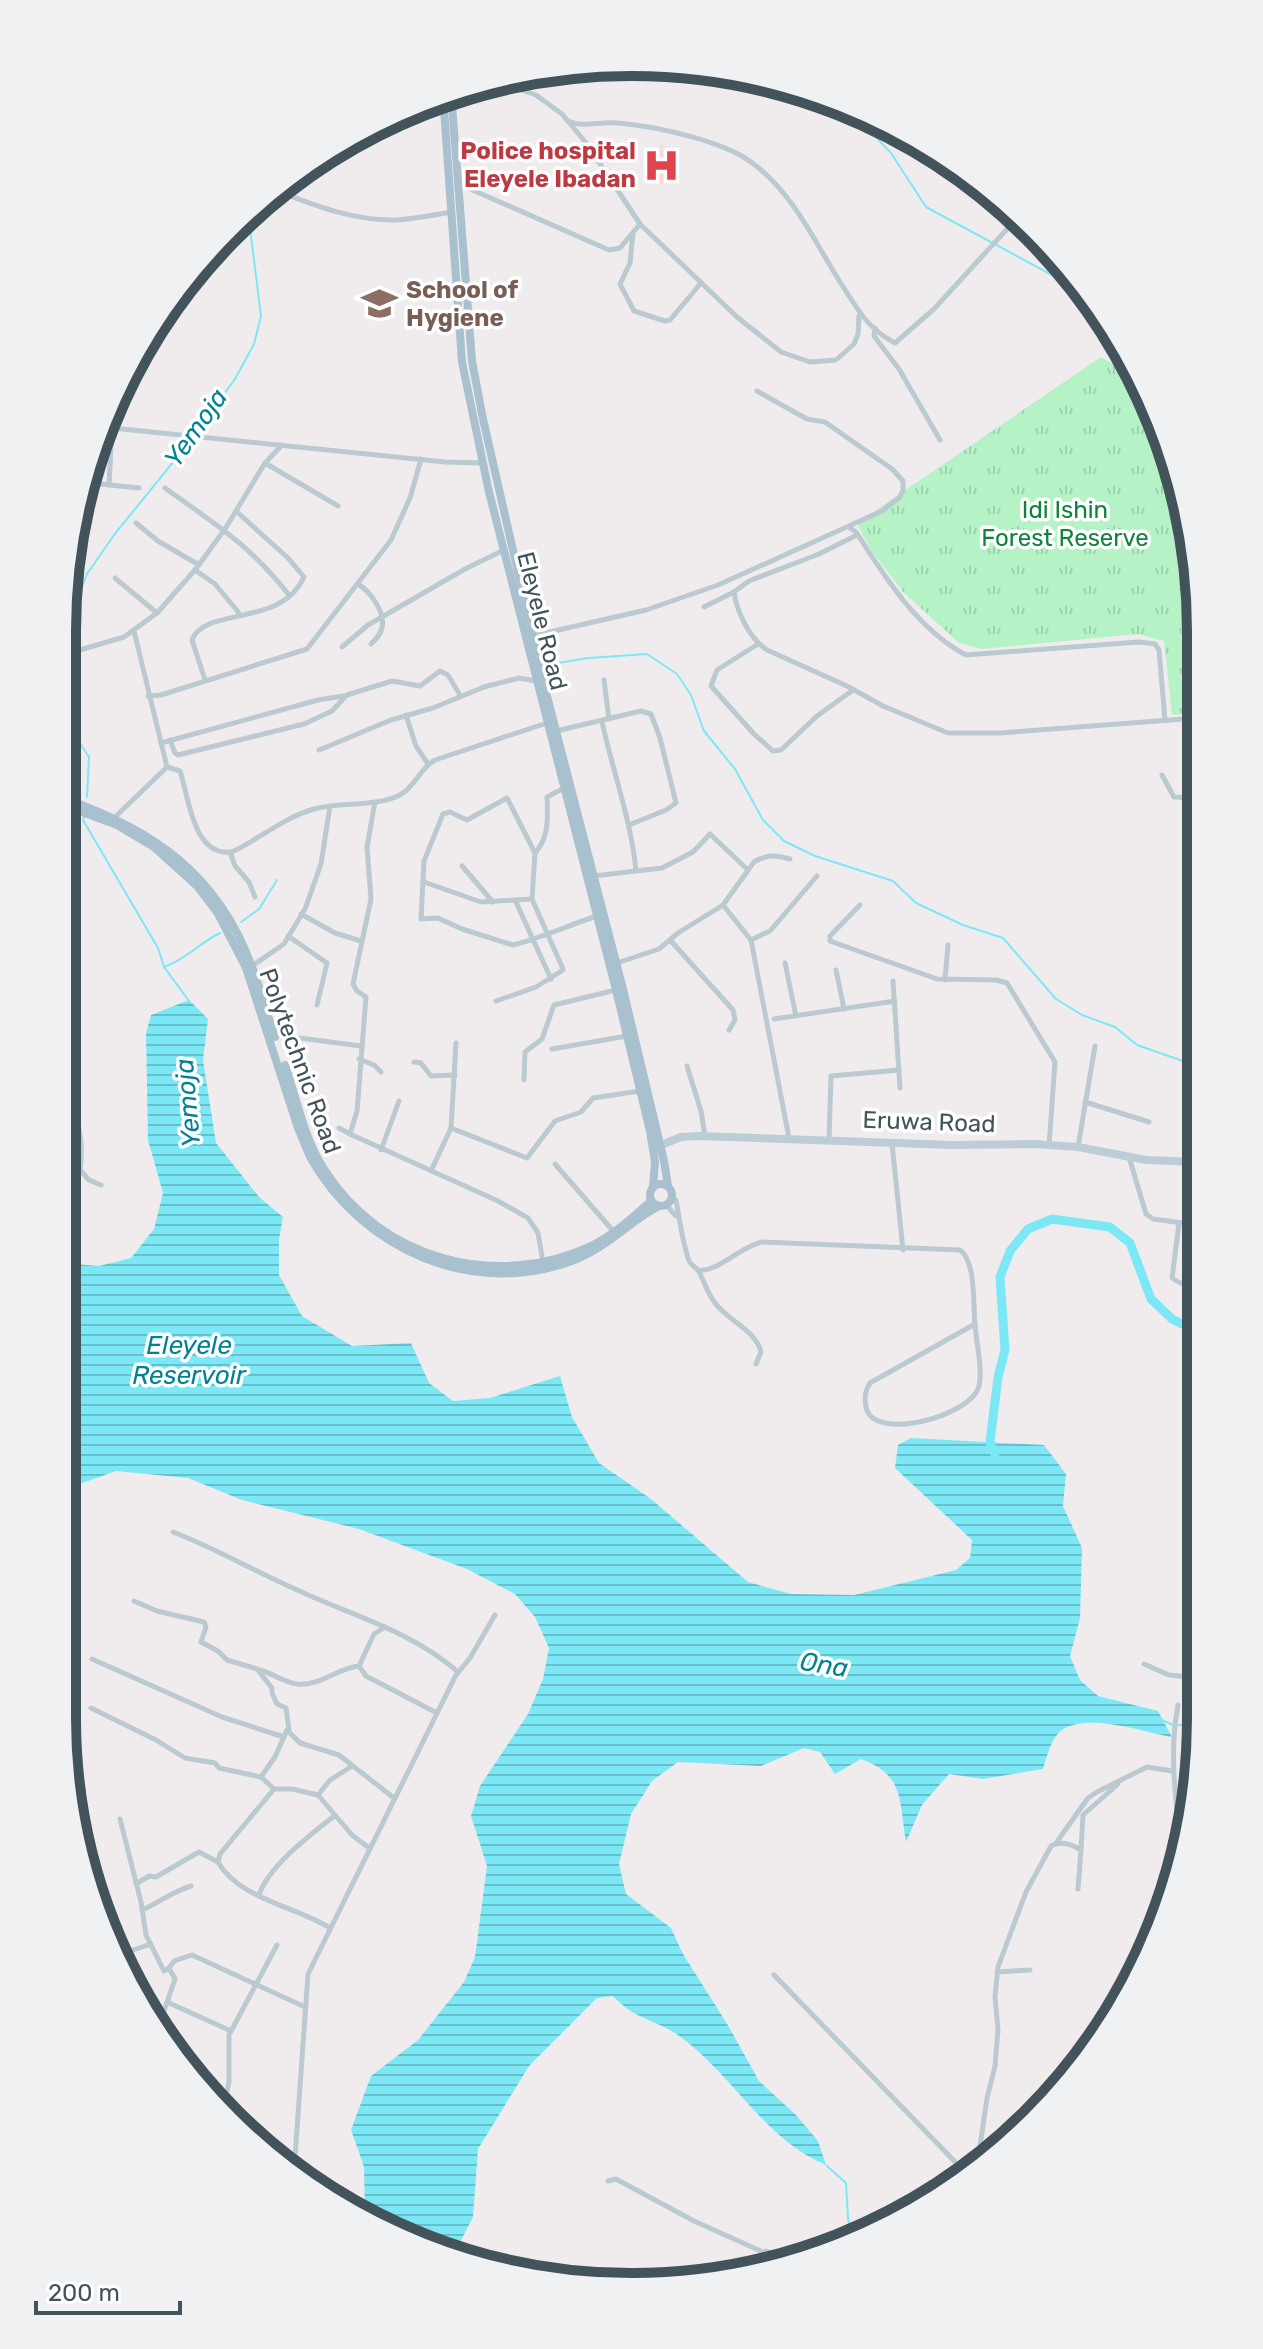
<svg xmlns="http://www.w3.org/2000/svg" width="1263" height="2349" font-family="Rubik,sans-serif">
<defs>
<pattern id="grass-tufts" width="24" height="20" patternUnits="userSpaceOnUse" patternTransform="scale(2)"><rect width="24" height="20" fill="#b5f3c6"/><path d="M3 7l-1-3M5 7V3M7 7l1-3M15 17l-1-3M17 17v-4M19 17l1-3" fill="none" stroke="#9dd2ac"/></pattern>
<pattern id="water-rules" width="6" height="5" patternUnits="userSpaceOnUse" patternTransform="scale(2)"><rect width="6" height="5" fill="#7de8f5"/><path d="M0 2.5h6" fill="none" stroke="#68bfca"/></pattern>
</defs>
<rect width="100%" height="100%" fill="#f0eced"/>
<!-- medical -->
<path fill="#fdd9d9" d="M661,144L680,156L662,185L643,174Z"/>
<!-- grass -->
<path fill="url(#grass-tufts)" d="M1101,357L1137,378L1158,414L1196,557L1197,713L1172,715L1164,641L1138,634L982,649L959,643L903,592L871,550L857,523Z"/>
<!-- water -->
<path fill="url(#water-rules)" d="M189,1000L208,1019L203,1060L216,1143L259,1197L283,1217L279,1239V1275L302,1316L352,1346L411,1343L429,1383L453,1401L490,1398L560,1376L572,1417L599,1463L651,1499L748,1582L791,1594L854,1595L956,1570L970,1558L972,1540L895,1468L898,1445L911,1438L1044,1445L1066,1474L1063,1506L1082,1548L1080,1618L1070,1656L1080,1680L1098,1696L1158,1711L1172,1737C1144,1732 1087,1712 1062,1730C1051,1738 1047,1757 1043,1769L983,1779L949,1774L922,1805L906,1842C899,1801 905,1775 861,1759L835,1774L820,1752L804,1748L761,1766L678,1762L652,1781L631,1814L619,1864L626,1894L671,1928L683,1954L729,2027L759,2081L796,2115L818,2141L826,2165C763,2139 731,2071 675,2033C663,2025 648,2021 636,2014C627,2010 620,2002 612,1996L597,1998L529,2066L478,2149L473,2217L454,2254L365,2213L364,2167L351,2130L371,2076L418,2040L464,1982L475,1957L487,1866L471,1816L480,1786L528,1714L543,1679L549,1648L535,1617L515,1594L467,1569L359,1529L242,1500L188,1478L116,1471L74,1486L62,1505V1263L99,1266L131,1258L154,1229L163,1193L148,1140L146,1033L151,1015Z"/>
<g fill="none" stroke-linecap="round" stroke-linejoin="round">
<!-- stream -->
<g stroke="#7de8f5" stroke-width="2">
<path d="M847,107L891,153L926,207L1065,282L1092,301"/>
<path d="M63,623L73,609L87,574L114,535L187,445L235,379L254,344L261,316L248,212"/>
<path d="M546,665L588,658L647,654L677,674L691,695L704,731L735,769L763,820L784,841L815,856L893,881L916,903L963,925L1003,938L1056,999L1082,1015L1115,1027L1137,1045L1183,1061L1198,1079"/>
<path d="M63,701L72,731L89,757L87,797"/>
<path d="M84,817L83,820L158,948L164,967L189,1001"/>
<path d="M241,922L259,909L277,880"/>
<path d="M164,967C188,958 198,944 220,933"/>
<path d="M1162,1720L1173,1725H1200"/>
<path d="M827,2166L846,2183L848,2218L853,2240"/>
</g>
<!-- river -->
<path stroke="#7de8f5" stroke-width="9" d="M995,1454L990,1442L998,1377L1005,1350L1000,1277L1010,1251L1028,1229L1052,1219L1110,1227L1130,1243L1151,1299L1172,1319L1198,1332"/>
<!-- street -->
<g stroke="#bbc9d1" stroke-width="5">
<path d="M496,81L536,95L562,114L587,144L640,224L737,317L781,352L810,362L836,360L854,344L858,334L859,316"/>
<path d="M568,121C584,128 600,121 617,123C654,126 721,140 751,162C793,192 815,243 842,285C858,310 868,329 895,343L934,309L1019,216"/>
<path d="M459,184L609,250L620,248L640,224"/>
<path d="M275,190C314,205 353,221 396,220C414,219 433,215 452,212"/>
<path d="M633,233L630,263L620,284L634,311L665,321L670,320L701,283"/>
<path d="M875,328L874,336L899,369L940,440"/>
<path d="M103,427L445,462L482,463"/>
<path d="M265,463L338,506"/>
<path d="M82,482L139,488"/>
<path d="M109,485L112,427"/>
<path d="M165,488C215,524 250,545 289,595"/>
<path d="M136,523L158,541L199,565"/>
<path d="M850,528L856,532C884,576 918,630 966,655L1139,642L1155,644L1159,650L1165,720"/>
<path d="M68,567L81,537L80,526L75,523"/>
<path d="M195,570L215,584L239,613"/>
<path d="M115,578L157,613"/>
<path d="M358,584C370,591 386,613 382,628C381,634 376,639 371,644"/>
<path d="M734,592C737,612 749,638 767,650L847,686L883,706L948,733H1000L1197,718"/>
<path d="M704,607L734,592L749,581L819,554L857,535"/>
<path d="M134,631L167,767L180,771C189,798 193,857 232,852C259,839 285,817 314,809C342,801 373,808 400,795C415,787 420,768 435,760L547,723"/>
<path d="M532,636L646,610L718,585L882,511L900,497L903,490V481L892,469L825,422L807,419L757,391"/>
<path d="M758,644L717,670L711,686L754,734L773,751L781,750L817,716L853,690"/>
<path d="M342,647L368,625L465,569L504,550"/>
<path d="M63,655L124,637L157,613L195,570L225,529L265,463L282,445"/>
<path d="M205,680L192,640C205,606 281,628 304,577L288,558L236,511"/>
<path d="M604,680L609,719"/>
<path d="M148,696L161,695L307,649L391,540L410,498L421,459"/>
<path d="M406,715L416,746L428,764"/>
<path d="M602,722C613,772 631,820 636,871"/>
<path d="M556,731L641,711L651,714L660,738L676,803L666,810L629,825"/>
<path d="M170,740L175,753L178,755L304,724L332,711L347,695L392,681L420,686L440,671L448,675L460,695"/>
<path d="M161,743L318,700L343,696"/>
<path d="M319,750L391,720L433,708L484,687L519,678L536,681"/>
<path d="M1162,775L1174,797L1197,798"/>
<path d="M375,802L367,847L371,899L353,984L357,991L366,997L357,1111L350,1134L498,1201L528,1218L538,1233L543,1262"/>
<path d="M113,819L167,767"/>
<path d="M230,852L235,866L249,882L255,897"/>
<path d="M535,853C549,838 548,817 547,797L564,788"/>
<path d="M462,866L493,902"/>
<path d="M593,876L662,868L693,852L710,834L748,870"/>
<path d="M424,882L481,902L532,899"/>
<path d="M515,900L551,979"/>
<path d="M723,905L751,940L789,1138"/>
<path d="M860,905L830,936V941L937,979L996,980L1007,983L1055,1062L1049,1146"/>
<path d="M301,914L335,933L361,941"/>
<path d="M288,936L327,963L317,1005"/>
<path d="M751,940L770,931L817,876"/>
<path d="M671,941L733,1010L735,1020L729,1030"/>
<path d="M617,963L659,949L678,933L723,905L754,862C767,854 776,855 790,859"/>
<path d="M785,963L796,1016"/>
<path d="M252,966L284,944L305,909L321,864L330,806"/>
<path d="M836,970L844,1009"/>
<path d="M945,980L948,945"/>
<path d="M893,981L900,1088"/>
<path d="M496,1001L536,987L563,970V969L532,899L535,853L507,798L467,820L450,812L443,814L424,861L421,919L438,918L462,929L513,945C541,938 569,925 597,916"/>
<path d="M774,1019L895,1001"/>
<path d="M292,1037L361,1046"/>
<path d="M552,1049L627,1036"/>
<path d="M359,1059L374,1065L381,1072"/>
<path d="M414,1062L421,1063L431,1076L455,1075"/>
<path d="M687,1066L701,1111L705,1136"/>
<path d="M63,1074L65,1061L63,1053"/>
<path d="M524,1080L525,1052L542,1039L554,1005L616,990"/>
<path d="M63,1101C82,1114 83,1150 80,1170L89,1180L101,1185"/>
<path d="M1085,1102L1149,1122"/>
<path d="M339,1128L350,1134"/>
<path d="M451,1128L527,1158L555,1121L581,1112L593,1098L640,1091"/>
<path d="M829,1139L831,1076L899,1070"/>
<path d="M892,1143L903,1250"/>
<path d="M1078,1147L1095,1046"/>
<path d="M381,1150L399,1101"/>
<path d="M1129,1157L1146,1214L1153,1219L1198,1225"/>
<path d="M1185,1161L1198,1127"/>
<path d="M555,1164L614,1232"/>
<path d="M431,1171L451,1128L456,1043"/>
<path d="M671,1200H676C680,1221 682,1241 689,1261C691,1265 695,1267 698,1270C704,1280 707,1293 715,1303C729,1322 756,1330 761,1352L756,1364"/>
<path d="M662,1206H667L676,1216"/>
<path d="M1179,1223L1172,1278L1180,1283L1198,1286"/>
<path d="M698,1270C715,1274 741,1246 762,1242L960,1250C976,1261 973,1305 975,1324"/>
<path d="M975,1324C976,1343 983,1368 979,1386C972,1416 873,1443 866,1407C864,1397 865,1391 870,1383Z"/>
<path d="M173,1532C215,1548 254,1571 295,1589C350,1615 412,1631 458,1672"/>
<path d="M1185,1597L1188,1570L1191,1567H1199"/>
<path d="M134,1601L157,1611L204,1622L206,1627L201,1642L218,1651L227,1660L257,1669L272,1688V1693L277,1704L286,1708L289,1730"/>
<path d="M385,1627L374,1634L359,1666L366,1676L437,1713"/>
<path d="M92,1659L222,1717L284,1737"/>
<path d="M1144,1664L1169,1675L1200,1678"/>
<path d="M260,1670C272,1673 283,1682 297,1684C319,1687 337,1668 359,1666"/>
<path d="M1178,1705C1168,1757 1177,1807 1182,1860"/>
<path d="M91,1708L156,1740L185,1758L215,1763L219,1768L261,1777"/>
<path d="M274,1789L220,1854L218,1862C239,1899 295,1906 330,1928"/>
<path d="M318,1795L330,1780L352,1766"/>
<path d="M120,1819L141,1902L146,1935L164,1971L169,1968"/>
<path d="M1056,1843L1088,1798L1097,1792L1147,1767L1172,1771"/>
<path d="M369,1848L352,1835L318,1795L292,1789H274L261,1777L275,1757L287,1730L300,1743L339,1755L394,1798"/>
<path d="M1081,1849L1083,1815L1118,1784"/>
<path d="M136,1884L149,1876L156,1877L199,1852L218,1862"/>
<path d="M259,1895C269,1866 309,1836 334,1816"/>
<path d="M142,1910C159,1903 173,1891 191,1886"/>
<path d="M121,1954L151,1944"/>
<path d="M997,1972L1030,1970"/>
<path d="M774,1975L964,2171"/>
<path d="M167,2002L231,2031"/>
<path d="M159,2026L175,1979L169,1968L174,1961L192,1955L305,2007"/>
<path d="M1038,2095L1039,2114"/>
<path d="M224,2105L229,2082V2035L277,1945"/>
<path d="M981,2146L1010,2138"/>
<path d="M978,2160L987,2098L995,2066L998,2030L995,1997L998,1967L1026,1892L1051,1846C1061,1840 1073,1845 1081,1850L1078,1889"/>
<path d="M294,2171L308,1974L456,1675L470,1658L495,1615"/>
<path d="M608,2181L616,2179L694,2221L763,2252"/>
<path d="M750,2272L758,2257L766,2251L790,2263"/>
<path d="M646,2282L647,2284"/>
</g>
<!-- secondary -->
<path stroke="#bdcdd8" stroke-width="8" d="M659,1146L681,1137L698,1136L952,1145L1034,1144L1078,1147L1146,1160L1198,1162"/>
<!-- primary -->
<g stroke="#a9c0cf" stroke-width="8">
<path d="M451,92L472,361L483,419L541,673L623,989L664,1161L668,1186"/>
<path d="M443,95L462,362L489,492L616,990L650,1131L655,1162L653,1187"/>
<path d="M63,798C154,830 218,874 252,967C261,990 267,1014 275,1037"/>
<path d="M63,805L117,825L154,847L197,886L217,912L246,968L298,1128L310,1157C362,1250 475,1300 577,1259C610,1245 629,1222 659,1206"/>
<path d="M285,1065C297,1100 304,1138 324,1169C381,1260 497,1291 593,1245C615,1234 633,1217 651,1201"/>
<circle cx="661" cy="1195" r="11"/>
</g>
</g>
<!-- icons -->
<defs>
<symbol id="hospital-bare" viewBox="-9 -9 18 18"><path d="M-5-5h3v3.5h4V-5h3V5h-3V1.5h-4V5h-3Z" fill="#e0444e" stroke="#fff" stroke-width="2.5" paint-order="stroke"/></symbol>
<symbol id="university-bare" viewBox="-9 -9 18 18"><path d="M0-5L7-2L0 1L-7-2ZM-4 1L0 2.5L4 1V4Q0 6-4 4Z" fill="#8d6e63" stroke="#fff" stroke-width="2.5" paint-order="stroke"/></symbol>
</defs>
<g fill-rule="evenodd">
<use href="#hospital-bare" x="636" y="140" width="51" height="51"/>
<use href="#university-bare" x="354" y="278" width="51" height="51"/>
</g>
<g text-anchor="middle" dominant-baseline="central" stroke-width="7" stroke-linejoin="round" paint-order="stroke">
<!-- health labels -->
<g font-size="24" font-weight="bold" fill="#be3a42" stroke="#fff" text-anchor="end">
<text x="636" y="151">Police hospital<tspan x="636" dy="28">Eleyele Ibadan</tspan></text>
</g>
<!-- education labels -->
<g font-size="24" font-weight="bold" fill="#785e54" stroke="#fff" text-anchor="start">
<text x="406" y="290">School of<tspan x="406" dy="28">Hygiene</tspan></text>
</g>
<!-- park labels -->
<g font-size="24" fill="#0d843c" stroke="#fff">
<text x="1065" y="510">Idi Ishin<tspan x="1065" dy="28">Forest Reserve</tspan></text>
</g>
<!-- street labels -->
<g font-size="24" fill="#43535c" stroke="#fff">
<text transform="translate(542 621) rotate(76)">Eleyele Road</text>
<text transform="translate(300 1061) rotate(70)">Polytechnic Road</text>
<text transform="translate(929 1122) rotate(2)">Eruwa Road</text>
</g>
<!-- water labels -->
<g font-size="26" font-style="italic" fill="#038392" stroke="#fff">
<text transform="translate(196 428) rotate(-55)">Yemoja</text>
<text transform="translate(188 1103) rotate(-95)">Yemoja</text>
<text x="189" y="1345">Eleyele<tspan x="189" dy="30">Reservoir</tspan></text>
<text transform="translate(824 1665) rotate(9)">Ona</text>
</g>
</g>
<!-- crop -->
<path d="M0 0H1263V2349H0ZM631 76H632A555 555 0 0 1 1187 631V1718A555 555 0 0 1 632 2273H631A555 555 0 0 1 76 1718V631A555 555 0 0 1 631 76Z" fill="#f0f1f2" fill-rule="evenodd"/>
<path fill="none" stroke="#43535c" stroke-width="10" d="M631 76H632A555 555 0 0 1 1187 631V1718A555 555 0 0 1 632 2273H631A555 555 0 0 1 76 1718V631A555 555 0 0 1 631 76Z"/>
<!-- scale -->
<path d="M36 2301v12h144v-12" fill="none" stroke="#43535c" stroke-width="4"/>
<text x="48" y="2301" font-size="24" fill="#43535c" stroke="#ffffff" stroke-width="6" paint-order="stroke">200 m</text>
</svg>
